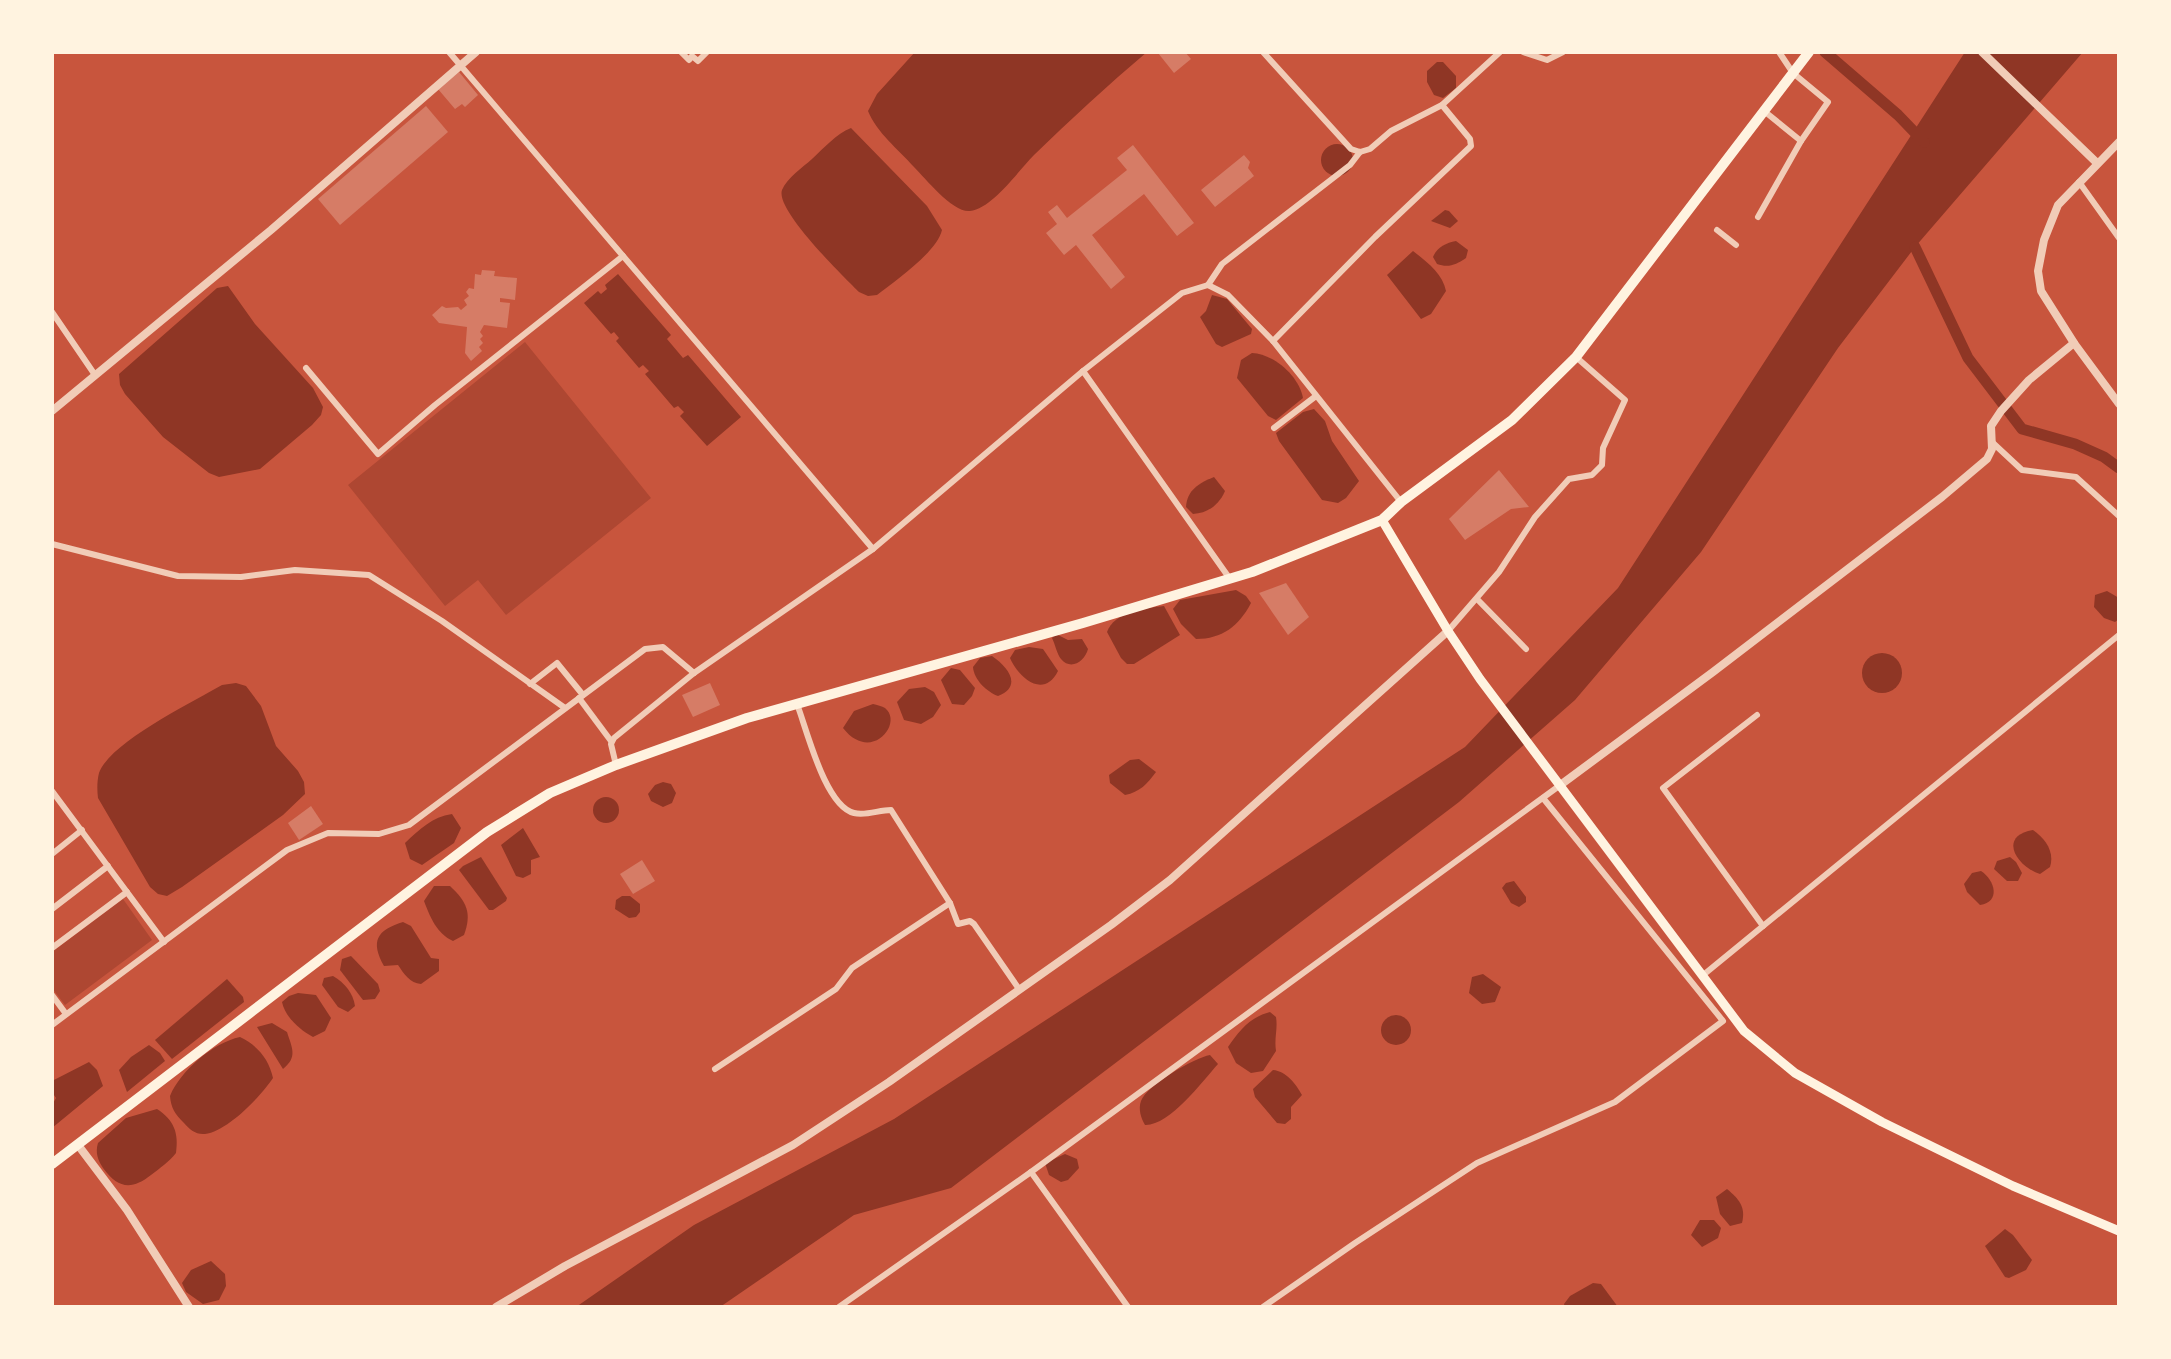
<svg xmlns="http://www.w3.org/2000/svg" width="2171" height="1359" font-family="'Nunito Sans',sans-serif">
<rect width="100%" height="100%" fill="#c8553d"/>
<!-- green -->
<g fill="#ae4732">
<path d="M525,342L651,498L506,615L478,580L445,606L348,485Z"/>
<path d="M123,899L152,940L65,1005L52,988V952Z"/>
</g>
<!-- water -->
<g fill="#8f3625">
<path d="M915,52H1147C1108,85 1070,120 1034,155C1018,171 993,208 970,211C953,213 926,179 914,167C898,149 877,133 868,111L877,94Z"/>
<path d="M1965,52H2083L1915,247L1838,348L1701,552L1575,700L1459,802L951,1188L854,1215L720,1307H576L694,1225L894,1119L1465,747L1618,588Z"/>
<path d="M1437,62H1443L1456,76V88L1443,98L1434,95L1427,82V71Z"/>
<path d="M851,128L927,206L942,230C937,252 895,281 877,295L868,296L859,292C844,277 775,210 782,190C787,178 803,167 812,159C824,148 836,134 851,128Z"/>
<circle cx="1337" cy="160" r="16"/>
<path d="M1445,210L1449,211L1458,221L1450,228L1431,221Z"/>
<path d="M1456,241L1468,250L1466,258C1456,265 1448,268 1437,264L1433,257C1437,247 1446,243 1456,241Z"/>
<path d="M1413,251C1426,261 1443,274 1446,291L1431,314L1421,319L1387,275Z"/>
<path d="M618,274L671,335L667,339L683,358L688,355L741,417L707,446L680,416L684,412L678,406L674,408L645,374L649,371L643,365L639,368L616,341L619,338L614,332L611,334L584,303L598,291L601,294L607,289L605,285Z"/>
<path d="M228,286L255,324L313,388L323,407L321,415L312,425L260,469L219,477L209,473L163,437L125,394L120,385L119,374L217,288Z"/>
<path d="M1212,295L1227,299L1252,329L1251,334L1222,347L1216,344L1200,317L1206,311Z"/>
<path d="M1252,353C1274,354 1299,376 1303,398L1276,420L1268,416L1237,378L1241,360Z"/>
<path d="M1314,409L1325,421L1332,441L1359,481L1346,498L1338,503L1322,500L1279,441L1276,433L1303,412Z"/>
<path d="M1214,477L1225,491C1219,505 1208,513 1193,514L1186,507C1187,490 1199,483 1214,477Z"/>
<path d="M1236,590L1246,596L1251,603C1239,626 1222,639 1196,639L1181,624L1173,609L1180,600Z"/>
<path d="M2107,591L2119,598V619L2115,622L2104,618L2094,607L2095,595Z"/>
<path d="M1164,606L1180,635L1134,664H1127L1121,658L1107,632C1114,612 1145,608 1164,606Z"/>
<path d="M1056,634L1068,640L1082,639L1088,649C1085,661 1071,671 1061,659C1057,654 1055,644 1052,638Z"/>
<path d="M1029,647L1043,649L1058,671C1044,699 1019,679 1010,658L1015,650Z"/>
<circle cx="1882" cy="673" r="20"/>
<path d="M992,656C1008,667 1023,686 998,696C987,692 974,680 973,667L980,658Z"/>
<path d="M951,668L960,670L975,688L972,696L964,705L952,704L941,680Z"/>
<path d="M236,683L246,686L261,706L276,746L298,771L304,782L305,794L283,815L182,887L167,896L158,894L150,887L98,798C97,790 97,781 99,773C110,742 193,702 222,685Z"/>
<path d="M925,687L934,692L941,705L933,717L921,724L904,720L897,702L909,689Z"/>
<path d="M873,704C877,705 882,706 885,708C904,723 871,764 843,728L854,711Z"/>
<path d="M1139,759L1156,772C1147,784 1140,792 1125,795L1110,783L1109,775L1130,760Z"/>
<path d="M663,782L671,784L676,793L672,803L663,807L651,801L648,794L655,785Z"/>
<circle cx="606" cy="810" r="13"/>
<path d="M452,814L461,828L454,843L422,865L410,859L405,843C420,829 432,817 452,814Z"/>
<path d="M523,828L540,857L531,860V874L523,878L516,876L501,845Z"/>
<path d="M2033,830C2045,838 2055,852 2050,867L2040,874C2017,867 1997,836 2033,830Z"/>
<path d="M481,857L507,898L506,901L493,910H489L459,870L463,866Z"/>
<path d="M2010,857L2016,862L2022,873L2018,881H2007L1994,869L1997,861Z"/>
<path d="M1981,871C1995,880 2001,902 1980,905L1967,892L1964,884L1972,873Z"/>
<path d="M1514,881L1526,897V902L1519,907L1511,903L1502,888L1506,883Z"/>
<path d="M434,886H450C467,902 472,913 464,935L453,941C437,934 430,917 424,901Z"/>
<path d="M622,896H630L640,904V912L636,917L629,918L615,909L616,900Z"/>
<path d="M403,922L411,926L431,958L439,959V971L421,984C410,983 404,974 398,965L384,966C370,941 377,930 403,922Z"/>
<path d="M351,956L378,984L380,991L375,999L363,1000L340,970L342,959Z"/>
<path d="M1483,974L1501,987L1495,1002L1482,1004L1469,993L1472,977Z"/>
<path d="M333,976C345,983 353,993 355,1006L348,1012L338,1007L322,985L324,978Z"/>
<path d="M227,979L243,997L244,1002L172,1059L155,1040Z"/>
<path d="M298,993L316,995L331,1018L325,1031L313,1037C300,1030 285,1017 282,1002L289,996Z"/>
<path d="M1270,1012L1276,1017C1278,1029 1274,1038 1276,1051L1263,1071L1251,1073L1236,1063L1228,1047C1239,1031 1250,1017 1270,1012Z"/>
<circle cx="1396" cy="1030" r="15"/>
<path d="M272,1023L287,1032C292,1048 298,1057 283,1069L257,1027Z"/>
<path d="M240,1037C257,1045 269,1059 273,1078C261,1096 228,1131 205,1134C196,1135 189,1129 184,1123C175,1114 171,1108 170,1096C181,1070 213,1043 240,1037Z"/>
<path d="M149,1045L160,1053L165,1061L127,1092L119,1070L131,1057Z"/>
<path d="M1210,1055L1218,1064C1202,1082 1169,1126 1145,1125C1141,1118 1138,1109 1141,1101C1147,1085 1194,1058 1210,1055Z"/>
<path d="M89,1062L97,1070L103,1086L52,1128V1105L56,1098L52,1092V1081Z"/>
<path d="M1273,1070C1286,1071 1296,1084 1302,1095L1291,1107V1119L1285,1124L1277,1123L1255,1097L1253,1089Z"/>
<path d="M157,1109C174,1120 179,1133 176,1153C169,1162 160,1168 151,1175C132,1190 118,1189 103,1168C98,1160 95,1153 98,1143L126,1118Z"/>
<path d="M1065,1154L1077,1159L1079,1168L1068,1180L1061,1182L1049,1175L1045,1163Z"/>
<path d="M1727,1189C1739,1199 1746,1207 1742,1223L1730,1226L1720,1214L1716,1197Z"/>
<path d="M1700,1220H1714L1721,1228L1718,1238L1702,1247L1691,1235Z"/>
<path d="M2005,1229L2013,1235L2032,1260L2026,1270L2009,1278L2005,1277L1985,1246Z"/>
<path d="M211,1261L225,1274L226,1286L219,1300L203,1304L186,1292L182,1283L191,1270Z"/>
<path d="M1593,1283L1601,1284L1618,1307H1565L1564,1304L1570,1296Z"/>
</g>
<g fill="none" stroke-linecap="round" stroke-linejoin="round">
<!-- canal -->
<g stroke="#8f3625" stroke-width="11">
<path d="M1825,52L1898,115L1924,142"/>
<path d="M1915,247L1968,358L2022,429L2075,444L2104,457L2119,468"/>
</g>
</g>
<!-- building -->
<g fill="#d67c66">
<path d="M1160,52H1185L1191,59L1174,73L1158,53Z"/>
<path d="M459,72L478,95L465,107L462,104L455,109L438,89Z"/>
<path d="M426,106L448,132L340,225L318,199Z"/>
<path d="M1133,145L1194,223L1177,236L1144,194L1092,235L1125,277L1111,289L1076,245L1064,255L1046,233L1057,224L1048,212L1057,205L1067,218L1127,170L1117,158Z"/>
<path d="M1244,155L1250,162L1248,168L1254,176L1215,207L1201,190Z"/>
<path d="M482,270L495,271L494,276L517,278L515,300L500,298V302L510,303L507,328L484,325L480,332L483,336L480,339L483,343L479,347L482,351L471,361L465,353L467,327L439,323L432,315L442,306L446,308L458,307L461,310L467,305L464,300L469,296L466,292L469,288L474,289L475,274L481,275Z"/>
<path d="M1499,470L1529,507L1511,509L1465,540L1449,519Z"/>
<path d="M1286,583L1309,617L1288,635L1259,593Z"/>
<path d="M710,683L720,705L693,717L682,695Z"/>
<path d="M311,806L323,824L299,840L288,823Z"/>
<path d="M642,860L655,881L633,894L620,874Z"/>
</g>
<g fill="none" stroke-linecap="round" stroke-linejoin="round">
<!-- minor -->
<g stroke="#f1ccb7" stroke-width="6">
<path d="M449,52L873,549"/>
<path d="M681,52L689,60L692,56L698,61L707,52"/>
<path d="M1263,52L1351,149L1360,152L1370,149L1391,131L1442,105L1500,52"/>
<path d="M1523,52L1547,60L1563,52"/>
<path d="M1779,52L1793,73L1828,102L1801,141"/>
<path d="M2079,182L2119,238"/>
<path d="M1758,217L1801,141L1764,111"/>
<path d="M1717,230L1736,245"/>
<path d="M1208,285L1222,264L1350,165L1360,152"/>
<path d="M52,312L95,375"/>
<path d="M1273,341L1375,237L1471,146L1470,139L1442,105"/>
<path d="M306,368L378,454L435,405L623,256"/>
<path d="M1083,371L1230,579"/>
<path d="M1274,428L1316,396"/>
<path d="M1993,443L2022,470L2076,477L2119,516"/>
<path d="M52,544L178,576L241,577L295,570L369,575L442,621L565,708"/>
<path d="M1477,599L1526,649"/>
<path d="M1448,631L1499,572L1535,517L1569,479L1592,475L1602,465L1603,448L1625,400L1576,357"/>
<path d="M530,684L557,663L583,695"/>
<path d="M579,698L611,741"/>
<path d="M797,704C807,730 825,806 854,813C866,816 879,810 891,810L950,903L958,924L970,921L974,924L1019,989"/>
<path d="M1757,715L1663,788L1763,926"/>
<path d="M616,765L611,744L614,738L694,673L873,549L1083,371L1182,293L1208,285L1228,295L1273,341L1401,502"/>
<path d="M52,791L164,942"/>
<path d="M52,854L82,830"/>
<path d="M52,909L108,866"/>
<path d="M52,948L127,892"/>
<path d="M1702,976L2119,635"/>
<path d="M52,995L66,1014"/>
<path d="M52,1025L287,850L328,833L379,834L409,825L645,649L663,647L694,673"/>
<path d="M715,1069L836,989L852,968L950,903"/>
<path d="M1031,1172L1128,1307"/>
<path d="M839,1307L1031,1172L1559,786"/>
<path d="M1263,1307L1355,1243L1477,1163L1615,1102L1723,1021L1543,798"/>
</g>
<!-- tertiary -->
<g stroke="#f1ccb7" stroke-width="8">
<path d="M1982,52L2097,163"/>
<path d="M2119,142L2058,205L2044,240L2038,271L2041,291L2074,343L2119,404"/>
<path d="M52,411L271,230L476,52"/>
<path d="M1559,786L1713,672L1942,497L1987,459L1992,449L1991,426L2001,411L2029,380L2074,343"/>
<path d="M78,1145L127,1210L189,1307"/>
<path d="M496,1307L565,1266L793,1145L889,1082L1111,925L1170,880L1448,631"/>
</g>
<!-- secondary -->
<path stroke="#fff3e0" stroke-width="9" d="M1382,520L1448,631L1480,679L1744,1031L1795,1073L1882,1122L2013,1186L2119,1231"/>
<!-- primary -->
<path stroke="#fff3e0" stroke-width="10" d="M52,1164L487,832L550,793L616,765L747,718L1083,623L1252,572L1382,520L1401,502L1512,420L1576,357L1809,52"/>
</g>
<!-- border -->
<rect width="2171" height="1359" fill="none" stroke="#fff3e0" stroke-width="108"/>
</svg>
